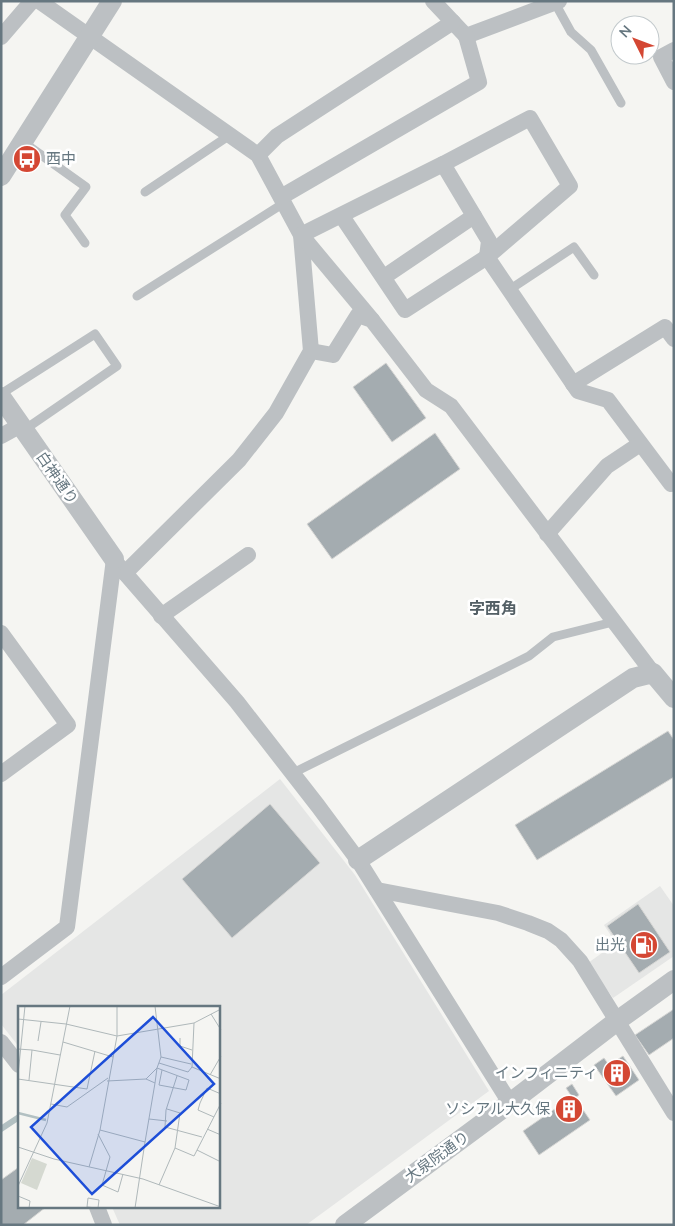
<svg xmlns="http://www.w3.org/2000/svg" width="675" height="1226" font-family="'Nunito Sans','Noto Sans JP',sans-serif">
<rect width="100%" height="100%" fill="#f5f5f2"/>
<!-- built -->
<g fill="#e5e6e5">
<path d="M280,779L355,875L489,1091L306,1225H120L112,1207H219V1007H19V1047L1,1024V995Z"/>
<path d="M660,886L674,906V956L613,998L588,963L616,943L604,925Z"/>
</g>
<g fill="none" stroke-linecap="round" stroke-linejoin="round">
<!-- stream -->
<path stroke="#b2c0c2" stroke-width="6" d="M1,1129L19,1117"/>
</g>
<!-- building -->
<g fill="#a4acb0" stroke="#d6d6d4">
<path d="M386,363L426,418L392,442L353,387Z"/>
<path d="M435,433L460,469L332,559L307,524Z"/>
<path d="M668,731L674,740V777L537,860L515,825Z"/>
<path d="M270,804L320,863L232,938L182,879Z"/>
<path d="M638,904L670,952L639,973L607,926Z"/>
<path d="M674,1009V1038L649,1055L635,1035Z"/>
<path d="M623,1056L639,1080L616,1096L594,1065L604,1058L609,1065Z"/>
<path d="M572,1084L579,1095L575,1098L590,1120L539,1155L523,1131L572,1097L566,1088Z"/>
<path d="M19,1167V1207H46L23,1225H1V1180Z"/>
</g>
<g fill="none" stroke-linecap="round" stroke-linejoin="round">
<!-- service -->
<g stroke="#bcc0c3" stroke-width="9">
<path d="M555,3L571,32L591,50L621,103"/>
<path d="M23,142L86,187L65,215L85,243"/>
<path d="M145,192L230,135"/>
<path d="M509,290L574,247L594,275"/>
<path d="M137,296L284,203"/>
<path d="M1,394L95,334L117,366L24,430"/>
<path d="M293,773L529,656L553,637L613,622"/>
</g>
<!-- minor -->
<g stroke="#bcc0c3" stroke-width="16">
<path d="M39,1L258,155L301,235L311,351L276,413L239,460L125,573"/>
<path d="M433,1L466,36L559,1"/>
<path d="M1,37L32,1"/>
<path d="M674,50L661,57L674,82"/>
<path d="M258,155L277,136L453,22"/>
<path d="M443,164L489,241L487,257L578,391L608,400L671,484L674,482"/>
<path d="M281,197L479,82L466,36"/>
<path d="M341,215L405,310L487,257L570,186L530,118L443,164L301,235L372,320"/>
<path d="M384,277L474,216"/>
<path d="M311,351L333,355L358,315L372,320L426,390L451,406L653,673"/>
<path d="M573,384L665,327L674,339"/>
<path d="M1,436L21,425"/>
<path d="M547,534L607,466L640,444"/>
<path d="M118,565L237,702L318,806L358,860L510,1103"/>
<path d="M161,616L248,555"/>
<path d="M1,633L68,725L1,774"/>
<path d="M377,890L498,913L528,923L548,931L561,940L580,961L674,1113"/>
<path d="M1,977L67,927L114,559"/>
<path d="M1,1042L19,1065"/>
<path d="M97,1207L104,1225"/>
</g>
<!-- tertiary -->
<g stroke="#bcc0c3" stroke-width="20">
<path d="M1,176L112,1"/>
<path d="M1,397L114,559"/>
<path d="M358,860L633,678L653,673L674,698"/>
<path d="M345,1225L510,1103L617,1021L674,980"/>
</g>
</g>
<!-- icons -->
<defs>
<symbol id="bus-disc" viewBox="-11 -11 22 22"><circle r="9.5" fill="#d44733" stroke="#fff"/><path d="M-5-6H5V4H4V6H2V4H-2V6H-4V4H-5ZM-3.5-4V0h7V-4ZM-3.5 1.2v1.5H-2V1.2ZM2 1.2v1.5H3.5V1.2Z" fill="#fff"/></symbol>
<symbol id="fuel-disc" viewBox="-11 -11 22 22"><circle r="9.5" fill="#d44733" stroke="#fff"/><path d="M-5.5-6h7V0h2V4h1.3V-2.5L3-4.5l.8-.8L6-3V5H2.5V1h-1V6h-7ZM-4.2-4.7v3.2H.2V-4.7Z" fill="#fff"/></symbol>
<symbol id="building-disc" viewBox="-11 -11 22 22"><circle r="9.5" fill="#d44733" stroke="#fff"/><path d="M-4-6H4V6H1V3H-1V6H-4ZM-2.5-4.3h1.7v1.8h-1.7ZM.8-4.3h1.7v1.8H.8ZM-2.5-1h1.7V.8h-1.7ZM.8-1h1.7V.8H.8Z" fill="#fff"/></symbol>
</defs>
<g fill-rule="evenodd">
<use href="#bus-disc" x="11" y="143" width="32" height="32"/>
<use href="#fuel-disc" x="628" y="929" width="32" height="32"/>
<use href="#building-disc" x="601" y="1057" width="32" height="32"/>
<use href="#building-disc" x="553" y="1093" width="32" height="32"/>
</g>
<g text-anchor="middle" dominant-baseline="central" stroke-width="5" stroke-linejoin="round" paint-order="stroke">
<!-- poi labels -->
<g font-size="15" fill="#667780" stroke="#fff" text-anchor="end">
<text x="46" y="159" text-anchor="start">西中</text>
<text x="625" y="945">出光</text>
<text x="598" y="1073">インフィニティ</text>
<text x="550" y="1109">ソシアル大久保</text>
</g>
<!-- street labels -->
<g font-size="15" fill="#667780" stroke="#fff">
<text transform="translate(57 478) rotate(55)">白神通り</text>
<text transform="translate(437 1157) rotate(-36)">大泉院通り</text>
</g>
<!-- neighbourhood labels -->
<g font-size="16" font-weight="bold" fill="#546066" stroke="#fff">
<text x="493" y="609">字西角</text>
</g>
</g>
<!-- overview -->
<g transform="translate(18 1006)">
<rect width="202" height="202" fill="#f5f5f2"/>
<path d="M14,152L29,158L19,184L3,177Z" fill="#d5d9d1"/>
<path fill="none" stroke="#b2c0c2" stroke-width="2.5" d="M0,107L28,114"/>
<path fill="none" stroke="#afb8ba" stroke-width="1" d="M193,8L203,24M0,13L48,18L99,30L176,17L203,3M176,17L174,61L203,73M162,32V40L174,44M20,35L23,16M45,36L95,51M0,43L14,44L11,74M14,44L42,49M143,51L173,58M141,57L170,66L174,61M0,69L7,0M192,69L203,50M159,70L148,104L147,121L184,131M0,73L69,83L77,45M89,75L128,73L139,62L143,51L137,0M137,77L139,62L171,74L168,84L141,79L144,64M33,98L49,101L90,72M149,103L162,107L157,142M196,111L180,104L182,97L189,82L203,88M131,113L149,115M189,123L203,129M82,124L127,136L117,202M80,128L92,151L84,179L100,186L105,168M127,136L137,77L128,73M0,141L36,153L125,173L203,201M179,144L203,156M71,161L82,124L99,30V0M141,179L157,142L176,150L203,97M0,180L29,117L52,0M0,190L12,195L11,202M79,202L69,201L70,192L81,194L80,202"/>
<path fill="#1d4ed8" fill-opacity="0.15" stroke="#1d4ed8" stroke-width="2.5" d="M135,11L196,78L74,188L13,121Z"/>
<rect width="202" height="202" fill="none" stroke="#667780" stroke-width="2.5"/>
</g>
<!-- border -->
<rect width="675" height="1226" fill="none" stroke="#667780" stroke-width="5"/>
<!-- north arrow -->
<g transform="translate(635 40) rotate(312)"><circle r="24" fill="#ffffff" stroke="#c2c9cc"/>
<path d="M0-4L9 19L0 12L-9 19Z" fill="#d44733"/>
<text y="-8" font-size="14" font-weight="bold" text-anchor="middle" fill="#667780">N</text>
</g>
</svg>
